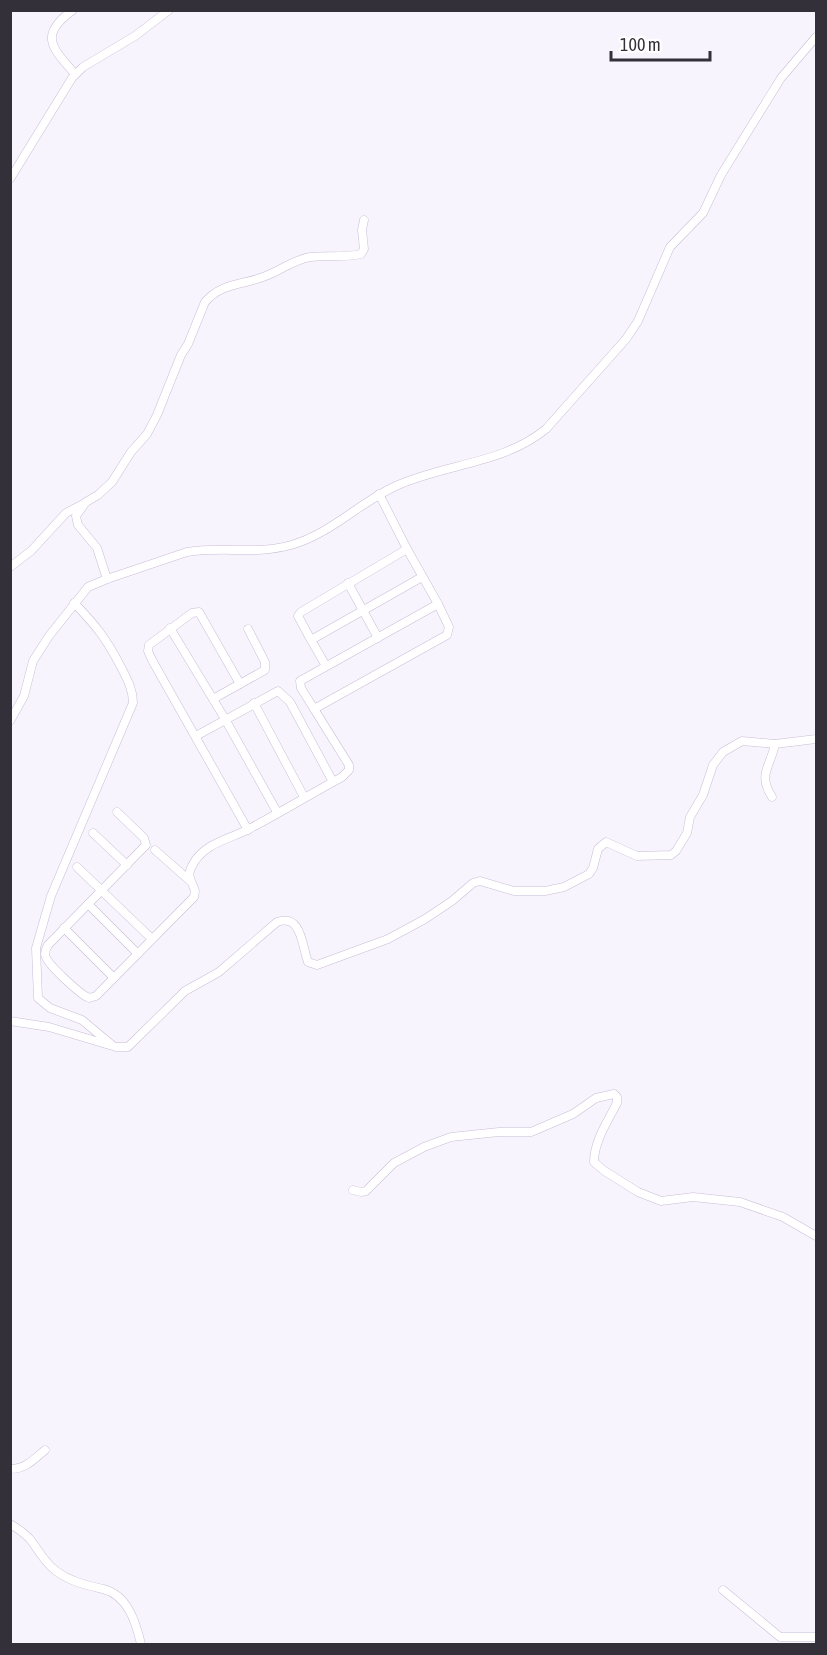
<svg xmlns="http://www.w3.org/2000/svg" width="827" height="1655" font-family="'Asap Condensed',sans-serif">
<rect width="100%" height="100%" fill="#f8f4fe"/>
<g fill="none" stroke-linecap="round" stroke-linejoin="round">
<defs>
<g id="minor">
<path d="M73,10C38,35 52,48 75,74"/>
<path d="M10,179L72,78L83,67L135,36L169,10"/>
<path d="M10,567L31,551L66,513L85,503"/>
<path d="M107,579L97,548L78,525L76,516L86,502L98,495L112,482L131,452L147,434L157,415L181,355L188,344L205,302C221,283 242,285 263,277C279,272 292,260 310,257C326,255 345,258 361,254L364,249L362,230L364,220"/>
<path d="M348,583L378,638"/>
<path d="M74,603C96,625 107,640 121,667C127,679 133,689 133,703L51,896L36,948L38,998L50,1008L82,1020L112,1045"/>
<path d="M170,628L225,719L277,812"/>
<path d="M311,640L298,616L301,612L407,549"/>
<path d="M326,666L311,640L422,577"/>
<path d="M240,684L199,612L192,613L149,645L148,651L152,660L248,830"/>
<path d="M213,699L265,670V662L248,629"/>
<path d="M254,703L304,797"/>
<path d="M314,709L301,688L300,681L438,604L407,549L379,494"/>
<path d="M10,721L24,696L33,661L49,636L88,587L107,579L187,552C223,546 255,555 291,545C331,534 361,501 398,485C448,463 503,464 546,429L626,339L638,321L670,247L703,213L721,175L781,78L816,37"/>
<path d="M196,736L278,691L290,702L333,782"/>
<path d="M772,797C757,774 771,766 775,744"/>
<path d="M117,812L144,838L146,845L48,945C47,947 45,950 45,954C45,963 80,994 89,998L96,996L194,897L195,891C192,881 186,877 192,866C203,843 230,839 249,829C281,812 311,794 342,777L349,770V765L314,709L447,635L449,627L438,604"/>
<path d="M93,833L127,865"/>
<path d="M155,850L189,880"/>
<path d="M77,867L152,939"/>
<path d="M88,904L138,954"/>
<path d="M64,928L114,978"/>
<path d="M10,1021L49,1027L116,1047H128L185,991L219,972L277,922C302,913 302,947 308,962L317,965L388,939L425,919L452,901L473,883L480,881L514,891H545L564,887L589,874L593,868L598,849L606,842L637,856L671,855L676,851L687,833L690,817L703,795L713,765L723,752L742,741L775,744L816,739"/>
<path d="M353,1190L361,1192L366,1191L394,1163L424,1147L451,1137L499,1132H531L573,1114L596,1098L614,1094L617,1097V1103C608,1121 594,1141 594,1162L603,1170L638,1192L661,1201L693,1197L740,1202L783,1217L816,1236"/>
<path d="M10,1469C26,1469 34,1459 45,1450"/>
<path d="M10,1524C17,1528 24,1533 29,1538C38,1549 44,1562 56,1571C71,1582 86,1585 103,1589C128,1595 136,1623 141,1644"/>
<path d="M723,1590L780,1637H816"/>
</g>
</defs>
<!-- minor casing -->
<use href="#minor" stroke="#c8bed5" stroke-width="9"/>
<!-- minor -->
<use href="#minor" stroke="#fff" stroke-width="8"/>
</g>
<!-- border -->
<rect width="827" height="1655" fill="none" stroke="#343039" stroke-width="24"/>
<!-- scale -->
<path d="M611 51v9h99v-9" fill="none" stroke="#343039" stroke-width="3"/>
<text x="620" y="51" font-size="18" fill="#343039" stroke="#ffffff" stroke-width="4.5" paint-order="stroke">100 m</text>
</svg>
